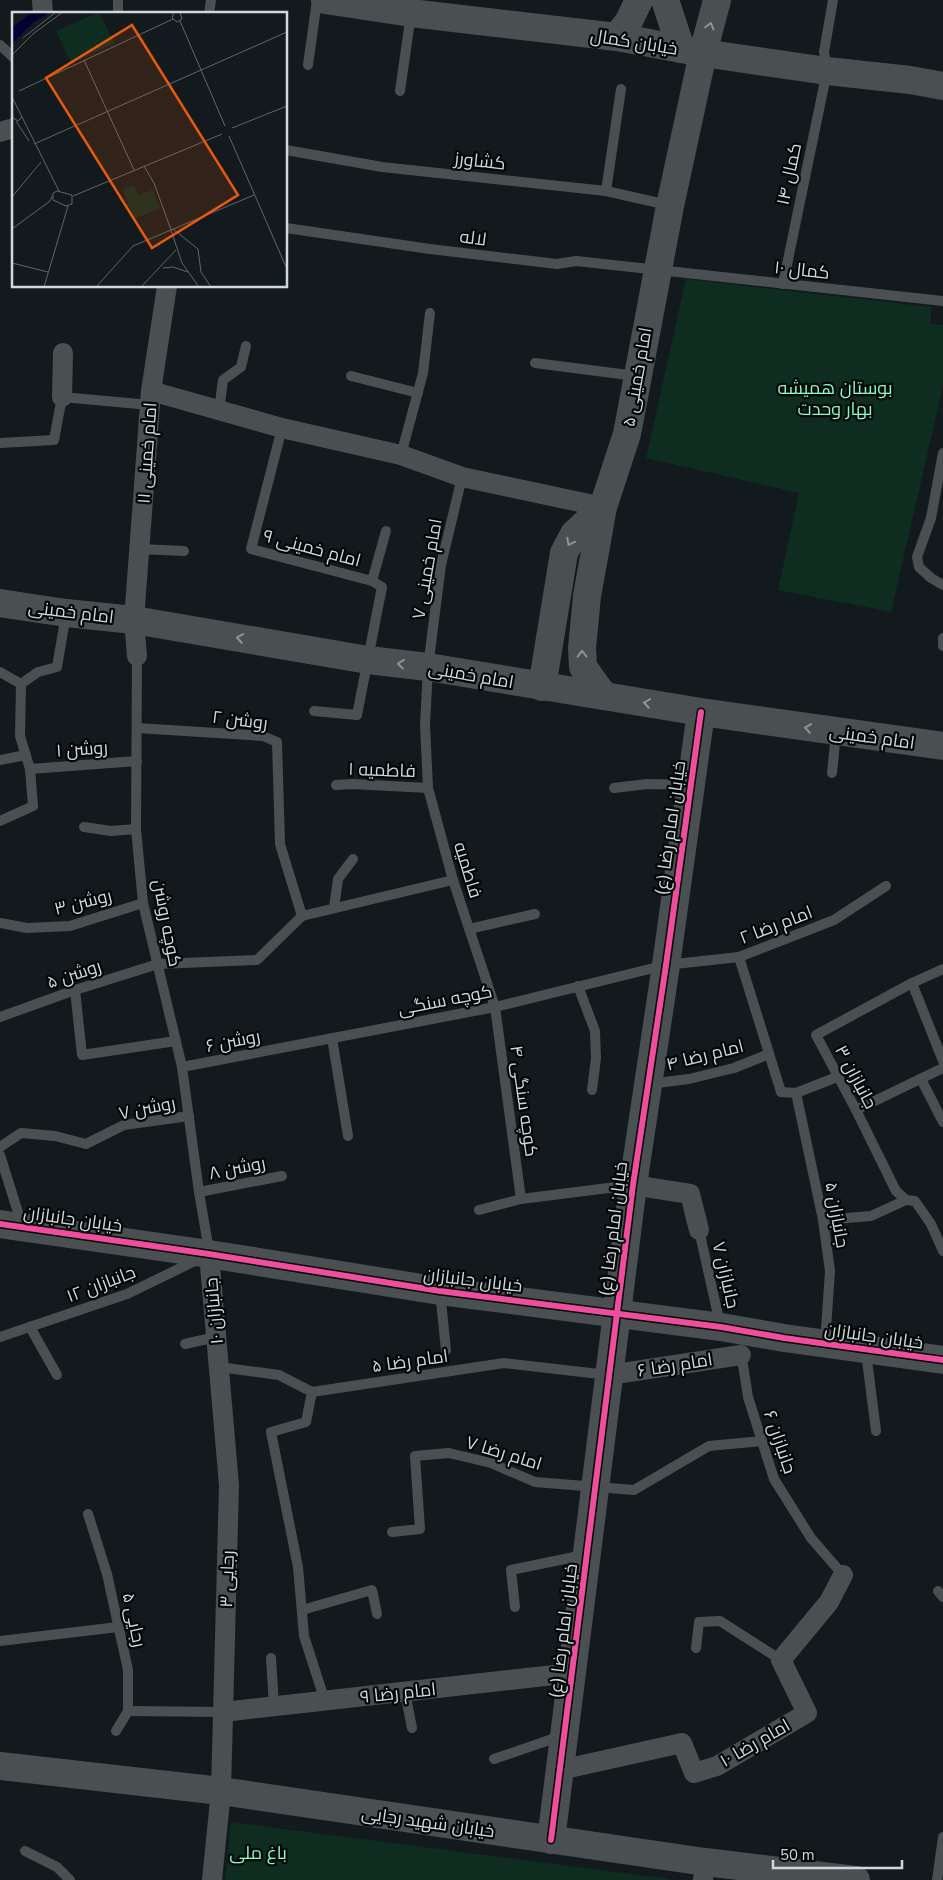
<svg xmlns="http://www.w3.org/2000/svg" width="943" height="1880" font-family="'Nunito Sans',Cairo,sans-serif">
<rect width="100%" height="100%" fill="#121a1d"/>
<!-- green -->
<g fill="#0f2c20">
<path d="M686,279L931,307V324L943,325V386L891,612L778,590L799,493L646,458Z"/>
<path d="M231,1822L670,1879V1880H225Z"/>
</g>
<g fill="none" stroke-linecap="round" stroke-linejoin="round">
<!-- lane -->
<g stroke="#4a5052" stroke-width="10">
<path d="M118,14V0"/>
<path d="M209,14L211,0"/>
<path d="M0,45L14,58"/>
<path d="M308,65L317,0"/>
<path d="M400,91L411,14"/>
<path d="M286,150L382,167L606,191L668,205"/>
<path d="M606,191L621,89"/>
<path d="M286,228L430,249L557,264L576,261L943,301"/>
<path d="M783,284L827,71L824,52L833,0"/>
<path d="M535,363L636,376"/>
<path d="M351,376L418,393"/>
<path d="M219,410L223,380L241,367L246,346"/>
<path d="M282,428L251,549L372,581L382,587L357,715L314,711"/>
<path d="M0,443L54,440L62,397L150,405"/>
<path d="M943,453L931,518L917,557L919,567L931,578L943,585"/>
<path d="M401,455L423,373L430,313"/>
<path d="M462,477L441,565L428,667L425,725L428,788L453,880L495,1007L521,1199"/>
<path d="M140,549L184,551"/>
<path d="M372,581L386,531"/>
<path d="M943,638V646"/>
<path d="M137,656L136,829L143,903L182,1067L199,1192L209,1251"/>
<path d="M0,672L21,684L20,736L30,769L33,806L0,821"/>
<path d="M21,684L38,672L57,667L66,614"/>
<path d="M137,728L263,736L277,742L280,844L302,916"/>
<path d="M0,760L26,755"/>
<path d="M30,769L137,761"/>
<path d="M832,773L836,733"/>
<path d="M336,785L352,784L428,788"/>
<path d="M614,788L647,784L691,785"/>
<path d="M84,827L111,831L136,829"/>
<path d="M334,908L338,879L353,859"/>
<path d="M0,923L27,928L70,926L143,903"/>
<path d="M469,929L535,914"/>
<path d="M739,957L781,1092L796,1093L837,1077"/>
<path d="M943,969L912,983L816,1035L856,1110L896,1191L906,1200L915,1201L931,1224L943,1251"/>
<path d="M912,983L943,1061"/>
<path d="M578,986L595,1031L596,1058L592,1090"/>
<path d="M75,990L82,1055L176,1041"/>
<path d="M0,1017L75,990L158,964L257,960L302,916L453,880"/>
<path d="M332,1038L348,1136"/>
<path d="M182,1067L495,1007L666,965L739,957L834,920L886,886"/>
<path d="M921,1079L943,1122"/>
<path d="M649,1084L689,1079L734,1068L769,1054"/>
<path d="M796,1093L823,1220L830,1271L825,1343"/>
<path d="M856,1110L943,1068"/>
<path d="M0,1147L21,1133L55,1136L86,1144L124,1125L189,1116"/>
<path d="M0,1155L22,1225"/>
<path d="M199,1192L282,1176"/>
<path d="M479,1210L521,1199L632,1185"/>
<path d="M823,1220L871,1216L906,1200"/>
<path d="M699,1230L720,1324"/>
<path d="M440,1292L446,1350"/>
<path d="M30,1327L57,1375"/>
<path d="M0,1337L127,1294L199,1259"/>
<path d="M185,1344L216,1337"/>
<path d="M741,1352L748,1397L774,1479L811,1538L843,1575"/>
<path d="M866,1352L876,1431"/>
<path d="M219,1367L279,1375L312,1392L504,1363L608,1375"/>
<path d="M312,1392L306,1422L271,1432L298,1567L304,1636L325,1701"/>
<path d="M88,1514L107,1574L128,1670V1711L116,1731"/>
<path d="M392,1532L420,1529L415,1456L449,1453L491,1463L535,1482L634,1490L709,1446L762,1441"/>
<path d="M938,1591L943,1597"/>
<path d="M515,1607L511,1570L584,1555"/>
<path d="M302,1610L372,1590L377,1614"/>
<path d="M0,1641L118,1627"/>
<path d="M696,1648L699,1622L720,1621L781,1660"/>
<path d="M271,1658L274,1706"/>
<path d="M405,1692L412,1728"/>
<path d="M128,1711L223,1712"/>
<path d="M494,1759L561,1736"/>
<path d="M25,1851L57,1867L70,1880"/>
<path d="M937,1880L943,1837"/>
</g>
<!-- street -->
<g stroke="#4a5052" stroke-width="20">
<path d="M42,0L43,14"/>
<path d="M0,132L14,128"/>
<path d="M151,391L282,428L401,455L462,477L603,507"/>
<path d="M62,397L63,353"/>
<path d="M137,656L134,620L151,391L167,286"/>
<path d="M633,1185L690,1194L699,1230"/>
<path d="M209,1254L229,1485L221,1791L212,1880"/>
<path d="M609,1375L741,1355"/>
<path d="M223,1712L572,1673"/>
<path d="M560,1770L682,1743L694,1773L717,1766L807,1713L781,1660L829,1602L843,1575"/>
<path d="M703,1880L705,1862"/>
</g>
<!-- secondary -->
<g stroke="#4a5052" stroke-width="28">
<path d="M325,0L411,13L617,37L703,53L827,71L910,80L943,86"/>
<path d="M665,0L681,49"/>
<path d="M617,37L629,21L639,0"/>
<path d="M0,603L66,613L134,620L368,660L428,667L701,712L943,746"/>
<path d="M542,687L564,553L574,534L603,507"/>
<path d="M604,696L583,667L582,648L587,596L603,507L627,434L670,206L703,53L717,0"/>
<path d="M0,1224L209,1254L440,1291L721,1327L784,1338L943,1360"/>
<path d="M0,1766L221,1791L705,1862L856,1880"/>
<path d="M551,1840L633,1185L666,965L701,712"/>
</g>
<defs>
<g id="cycleway">
<path d="M0,1224L209,1254L440,1291L721,1327L784,1338L943,1360"/>
<path d="M551,1840L633,1185L666,965L701,712"/>
</g>
</defs>
<!-- cycleway casing -->
<use href="#cycleway" stroke="#030708" stroke-width="9"/>
<!-- cycleway -->
<use href="#cycleway" stroke="#ef4d9e" stroke-width="6"/>
</g>
<!-- one-way arrows -->
<defs><path id="oneway-chevron" d="M-2-3.5L2.5 0L-2 3.5" fill="none" stroke-width="1.6" stroke-linecap="round" stroke-linejoin="round" transform="scale(1.25)"/></defs>
<g stroke="#8c9496">
<use href="#oneway-chevron" transform="translate(710 26) rotate(-75)"/>
<use href="#oneway-chevron" transform="translate(570 542) rotate(117)"/>
<use href="#oneway-chevron" transform="translate(240 638) rotate(-170)"/>
<use href="#oneway-chevron" transform="translate(582 654) rotate(-91)"/>
<use href="#oneway-chevron" transform="translate(401 664) rotate(-174)"/>
<use href="#oneway-chevron" transform="translate(647 703) rotate(-171)"/>
<use href="#oneway-chevron" transform="translate(808 728) rotate(-171)"/>
</g>
<g text-anchor="middle" dominant-baseline="central" stroke-width="4.5" stroke-linejoin="round" paint-order="stroke">
<!-- street labels -->
<g font-size="18" fill="#cfd9db" stroke="#030708">
<text transform="translate(634 42) rotate(9)">خیابان کمال</text>
<text transform="translate(480 161) rotate(6)">کشاورز</text>
<text transform="translate(789 174) rotate(-78)">کمال ۱۴</text>
<text transform="translate(473 238) rotate(7)">لاله</text>
<text transform="translate(802 270) rotate(6)">کمال ۱۰</text>
<text transform="translate(637 377) rotate(-80)">امام خمینی ۵</text>
<text transform="translate(147 453) rotate(-86)">امام خمینی ۱۱</text>
<text transform="translate(312 548) rotate(15)">امام خمینی ۹</text>
<text transform="translate(427 569) rotate(-80)">امام خمینی ۷</text>
<text transform="translate(71 612) rotate(7)">امام خمینی</text>
<text transform="translate(471 675) rotate(10)">امام خمینی</text>
<text transform="translate(240 720) rotate(7)">روشن ۲</text>
<text transform="translate(872 737) rotate(8)">امام خمینی</text>
<text transform="translate(82 749) rotate(-4)">روشن ۱</text>
<text transform="translate(382 770) rotate(2)">فاطمیه ۱</text>
<text transform="translate(670 828) rotate(-82)">خیابان امام رضا (ع)</text>
<text transform="translate(468 870) rotate(73)">فاطمیه</text>
<text transform="translate(83 902) rotate(-14)">روشن ۳</text>
<text transform="translate(167 923) rotate(79)">کوچه روشن</text>
<text transform="translate(776 925) rotate(-21)">امام رضا ۲</text>
<text transform="translate(74 974) rotate(-18)">روشن ۵</text>
<text transform="translate(445 1000) rotate(-11)">کوچه سنگی</text>
<text transform="translate(233 1041) rotate(-11)">روشن ۶</text>
<text transform="translate(705 1055) rotate(-14)">امام رضا ۴</text>
<text transform="translate(856 1077) rotate(62)">جانبازان ۳</text>
<text transform="translate(524 1101) rotate(82)">کوچه سنگی ۴</text>
<text transform="translate(147 1108) rotate(-11)">روشن ۷</text>
<text transform="translate(237 1168) rotate(-11)">روشن ۸</text>
<text transform="translate(837 1215) rotate(80)">جانبازان ۵</text>
<text transform="translate(73 1219) rotate(8)">خیابان جانبازان</text>
<text transform="translate(613 1229) rotate(-83)">خیابان امام رضا (ع)</text>
<text transform="translate(726 1275) rotate(77)">جانبازان ۷</text>
<text transform="translate(473 1280) rotate(7)">خیابان جانبازان</text>
<text transform="translate(101 1284) rotate(-21)">جانبازان ۱۲</text>
<text transform="translate(214 1311) rotate(-95)">جانبازان ۱۰</text>
<text transform="translate(874 1336) rotate(8)">خیابان جانبازان</text>
<text transform="translate(410 1361) rotate(-8)">امام رضا ۵</text>
<text transform="translate(675 1365) rotate(-9)">امام رضا ۶</text>
<text transform="translate(780 1442) rotate(71)">جانبازان ۶</text>
<text transform="translate(504 1453) rotate(17)">امام رضا ۷</text>
<text transform="translate(227 1579) rotate(-88)">رجایی ۳</text>
<text transform="translate(134 1620) rotate(78)">رجایی ۵</text>
<text transform="translate(563 1631) rotate(-83)">خیابان امام رضا (ع)</text>
<text transform="translate(398 1693) rotate(-6)">امام رضا ۹</text>
<text transform="translate(755 1743) rotate(-30)">امام رضا ۱۰</text>
<text transform="translate(428 1822) rotate(8)">خیابان شهید رجایی</text>
</g>
<!-- park labels -->
<g font-size="18" fill="#84fec8" stroke="#030708">
<text x="835" y="388">بوستان همیشه<tspan x="835" dy="21">بهار وحدت</tspan></text>
<text x="258" y="1853">باغ ملی</text>
</g>
</g>
<!-- overview -->
<g transform="translate(12 12)">
<rect width="275" height="275" fill="#121a1d"/>
<path d="M87,0L102,31L59,51L44,19ZM122,173L126,183L141,178L148,196L122,207L111,178Z" fill="#0f2c20"/>
<path d="M20,0H38L22,10L0,32V16Z" fill="#020230"/>
<path fill="none" stroke="#5e6669" stroke-width="1" d="M162,0L160,6L165,10L170,7L168,0M168,9L213,114M11,26L44,0M0,43L22,21L51,0M72,48L122,158M7,79L161,7M0,85L10,105L6,109L0,105M10,105L47,179M4,109L17,129M220,116L275,94M217,124L275,257M22,132L275,20M132,154L142,171M142,171L159,218M45,179L60,183V192L54,194L41,188V181ZM61,184L210,122M0,185L29,150M0,217L38,189L40,184M161,217L186,237L189,260L199,275M159,218L170,251L187,275M0,251L36,260M151,256L161,255L176,260M32,275L56,194M84,275L121,234L242,183M129,275L164,238"/>
<path fill="#e8590c" fill-opacity="0.15" stroke="#e8590c" stroke-width="2.5" d="M120,13L226,183L140,236L34,66Z"/>
<rect width="275" height="275" fill="none" stroke="#cfd9db" stroke-width="2.5"/>
</g>
<!-- scale -->
<path d="M773 1860v8h129v-8" fill="none" stroke="#cfd9db" stroke-width="2.5"/>
<text x="780" y="1860" font-size="15" fill="#cfd9db" stroke="#030708" stroke-width="4" paint-order="stroke">50 m</text>
</svg>
